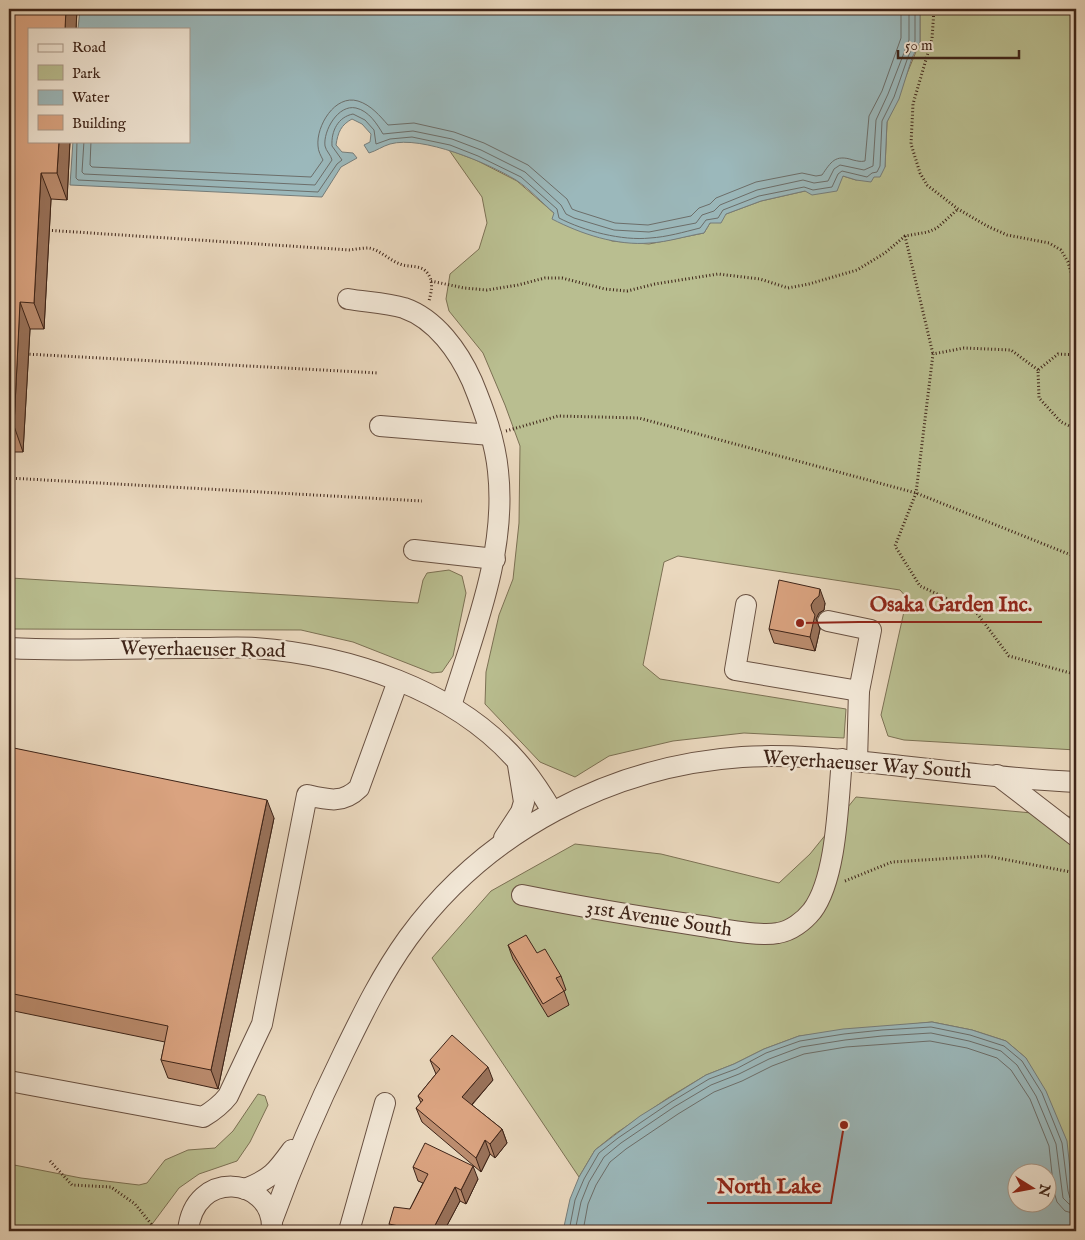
<svg xmlns="http://www.w3.org/2000/svg" width="1085" height="1240" font-family="'IM FELL English',serif">
<rect width="100%" height="100%" fill="#ead8be"/>
<filter id="stains"><feTurbulence type="fractalNoise" baseFrequency=".004" numOctaves="4"/><feColorMatrix values="0 0 0 0 .2 0 0 0 0 .09 0 0 0 0 .02 0 0 0 .5 -.17"/></filter>
<radialGradient id="worn" r=".72"><stop offset=".6" stop-color="#630" stop-opacity="0"/><stop offset="1" stop-color="#630" stop-opacity=".3"/></radialGradient>
<!-- green -->
<g fill="#b9be90" stroke="#7c7154">
<path d="M920,9H1076V750L904,740L888,736L881,715L907,598L900,590L678,556L664,562L643,665L660,679L846,709L844,738L744,733L673,741L609,756L575,777L540,762L485,704L486,672L499,615L513,579L519,523L520,446L505,405L483,353L449,311L446,299L450,274L479,249L487,223L482,197L449,150L476,160L517,181L554,213L612,241L649,244L704,233L710,223L726,214L761,201L805,191L843,176L856,180L874,177L885,167L887,122L920,42Z"/>
<path d="M449,570L462,576L466,593L453,656L442,672L432,673L353,642L301,630L9,629V579L11,578L418,603L423,580L427,573Z"/>
<path d="M856,797L1076,817V1201L1026,1058L1006,1041L972,1030L932,1022L799,1036L764,1049L734,1064L706,1075L668,1098L615,1134L595,1150L579,1177L432,958L491,891L575,844L661,854L779,883L810,854Z"/>
<path d="M258,1094L265,1096L268,1105L250,1142L237,1161L199,1174L179,1188L147,1231H9V1164L81,1178L139,1185L147,1183L165,1160L188,1150L215,1148L233,1131Z"/>
</g>
<!-- water -->
<g fill="#9bb8bb" stroke="#767d7a" fill-rule="evenodd">
<path d="M80,9H920V42L912,58L899,99L887,122L885,167L880,177H874L871,182L856,180L843,176L837,191L812,195L805,191L761,201L726,214L721,223H710L704,233C686,236 668,242 650,243C617,246 581,234 552,219L554,213C542,203 530,189 516,180C488,163 422,135 390,144C383,146 376,151 369,153L364,145L370,142L371,134L362,124L352,119C341,125 338,132 336,145L342,152L353,153L357,158L341,167L322,197L70,185L73,141H189V29H78Z"/>
<path d="M932,1022L972,1030L1006,1041L1026,1058L1046,1091L1067,1141L1072,1189L1076,1201V1231H563L570,1199L579,1177L595,1150L640,1116L706,1075L734,1064L764,1049L799,1036L843,1029ZM1018,1172H1048V1202H1018Z"/>
</g>
<g fill="none" stroke-linecap="round" stroke-linejoin="round">
<!-- shore -->
<g stroke="#6c6e6a" stroke-width="1">
<path d="M77,141L76,178L78,180L318,192L337,164L342,160L332,146C331,131 338,117 353,114L365,120L374,130L376,144L390,139L412,137L450,145L478,156L521,177L557,209L559,218C584,231 622,241 650,238C667,237 684,232 700,228L706,220L718,218L723,210L759,196L804,187L813,190L832,187L838,174L842,171L867,177L872,173L877,172L880,166L882,121L894,97L908,57L915,41V9"/>
<path d="M84,141L82,172L84,174L315,185L332,160C331,155 326,151 325,146C323,131 338,104 356,108C369,111 377,124 383,134L413,131L452,139L481,150L525,172L561,205L566,214L574,218L614,230L649,232L696,223L702,215L714,211L720,205L757,190L803,180L814,183L828,181L834,169L840,165L864,170L873,166L876,120L888,94L909,40V9"/>
<path d="M91,141L90,165L92,167L311,177L323,160C321,156 318,151 318,146C316,126 335,94 358,101C371,105 380,116 388,125L414,123L454,132L484,143L528,165L567,199L572,209L577,211L615,223L648,225L691,216L699,208L710,204L716,198L756,182L802,173L816,176L822,175C831,162 835,154 853,160C858,161 860,162 865,161L869,116L882,91L901,38V9"/>
<path d="M569,1231L575,1200L584,1179L599,1153L618,1138L671,1102L709,1079L736,1069L766,1053L800,1041L844,1034L882,1030L931,1027L970,1035L1004,1046L1022,1061L1042,1093L1062,1143L1068,1191L1070,1198L1076,1200"/>
<path d="M575,1231L581,1202L589,1182L604,1157L621,1143L674,1107L711,1085L739,1074L769,1059L801,1047L845,1040L882,1036L931,1033L969,1041L1001,1051L1017,1065L1036,1096L1056,1144L1063,1198L1069,1204L1076,1206"/>
<path d="M583,1231L588,1204L596,1185L610,1162L626,1149L678,1114L714,1092L742,1081L772,1066L804,1054L846,1047L930,1041L967,1048L997,1058L1011,1070L1030,1099L1049,1146L1054,1192L1057,1202L1065,1211L1076,1214"/>
</g>
<defs>
<g id="minor">
<path d="M348,299C366,302 387,303 404,308C436,319 459,352 472,381C484,410 495,440 498,471C507,552 474,631 451,706"/>
<path d="M380,426L491,435"/>
<path d="M414,550L495,559"/>
<path d="M746,605L735,670L859,691"/>
<path d="M828,621L871,630L859,691L857,761"/>
<path d="M9,648C73,652 138,647 202,648C220,648 238,647 255,648C348,655 454,689 517,761C531,777 542,794 552,811"/>
<path d="M997,775L1076,836"/>
<path d="M504,838L521,812L524,802L518,765"/>
<path d="M522,895C582,907 642,917 702,926C722,929 759,937 778,933C791,931 804,921 812,911C837,878 838,801 842,759"/>
<path d="M9,1081L203,1117C213,1111 221,1105 228,1096L262,1024L307,795C328,800 343,804 359,788L398,681"/>
<path d="M245,1189C271,1179 276,1172 292,1150"/>
<path d="M272,1221C293,1163 317,1107 344,1052C363,1013 382,974 408,938C486,831 611,766 742,757C789,754 837,759 883,764C947,771 1012,779 1076,782"/>
<path d="M188,1231C194,1168 272,1177 272,1227"/>
<path d="M349,1231L385,1103"/>
</g>
</defs>
<!-- minor casing -->
<use href="#minor" stroke="#695142" stroke-width="22"/>
<!-- path -->
<g stroke="#3e2418" stroke-width="3" stroke-dasharray="1 2.5" stroke-linecap="butt">
<path d="M934,9L932,39L913,104L911,144L920,173L927,185L958,209L987,226L1007,235L1049,243L1061,250L1068,262L1076,289"/>
<path d="M45,230L350,250C356,249 363,248 369,248C380,250 389,260 400,264C410,268 422,264 428,274C434,282 431,293 429,301"/>
<path d="M905,236L933,354"/>
<path d="M431,281L464,288L487,290L518,285L545,278H562L605,289L627,291L655,284L718,274L760,279L788,288L809,284L857,270L885,253L905,236L928,232L937,228L958,209"/>
<path d="M26,354L378,373"/>
<path d="M1076,355L1058,354L1038,370L1039,398L1061,422L1076,429"/>
<path d="M1038,370L1011,350L964,348L933,354L916,493L895,546L920,586L976,612L1009,656L1074,674L1076,673"/>
<path d="M506,431L558,416L639,418L916,493L1076,557"/>
<path d="M9,478L422,501"/>
<path d="M845,881L892,862L987,856L1076,873"/>
<path d="M50,1161L72,1185L111,1187L135,1204L157,1231"/>
<path d="M166,1231L171,1226"/>
</g>
<!-- minor -->
<use href="#minor" stroke="#f1e6d5" stroke-width="20"/>
</g>
<!-- wall -->
<g fill="#bb8c6e" stroke="#3e2418">
<path d="M9,9H77L76,29H29V141H70L67,200L51,199L44,329H30L23,452H10L9,483Z"/>
<path d="M825,603L824,610L819,613L816,619L820,629L815,651L774,643L769,629Z"/>
<path d="M9,747L274,818L218,1089L168,1078L161,1060L165,1042L9,1010Z"/>
<path d="M508,945L561,976L566,990L564,991L569,1005L548,1017L513,959Z"/>
<path d="M430,1060L493,1080L472,1105L502,1129L507,1143L495,1158L490,1154L481,1172L422,1122L416,1108L421,1103L418,1096L436,1074Z"/>
<path d="M413,1167L478,1179L466,1204L460,1201L444,1231H392L389,1224L410,1209L423,1183L418,1181Z"/>
</g>
<!-- shaded-wall -->
<g fill="#99725a" stroke="#3e2418">
<path d="M66,9H77L76,29H65Z"/>
<path d="M59,141H70L67,200L57,173Z"/>
<path d="M41,173L51,199L44,329L34,303Z"/>
<path d="M20,302L30,329L23,452L14,426Z"/>
<path d="M9,447L10,452L9,483Z"/>
<path d="M820,589L825,603L824,610L819,613L816,619L820,629L815,651L810,637L811,605Z"/>
<path d="M267,800L274,818L218,1089L211,1070Z"/>
<path d="M488,1067L493,1080L467,1110L462,1097Z"/>
<path d="M502,1129L507,1143L495,1158L490,1144Z"/>
<path d="M485,1140L490,1154L481,1172L476,1158Z"/>
<path d="M473,1166L478,1179L466,1204L461,1190Z"/>
<path d="M455,1187L460,1201L444,1231H432Z"/>
</g>
<!-- building -->
<g fill="#daa380" stroke="#3e2418">
<path d="M9,9H66L65,29H29V141H59L57,173H41L34,303L20,302L14,426H9Z"/>
<path d="M779,580L820,589L819,596L814,600L811,605L812,610L815,615L810,637L769,629Z"/>
<path d="M9,747L267,800L211,1070L161,1060L168,1026L9,993Z"/>
<path d="M526,935L537,953L545,949L561,976L556,978L564,991L543,1004L508,945Z"/>
<path d="M452,1035L488,1067L462,1097L502,1129L490,1144L485,1140L476,1158L416,1108L423,1100L418,1096L440,1069L430,1060Z"/>
<path d="M425,1143L473,1166L461,1190L455,1187L432,1231H404V1227L389,1224L394,1207L410,1209L428,1174L413,1167Z"/>
</g>
<g text-anchor="middle" dominant-baseline="central" stroke-width="5" stroke-linejoin="round" paint-order="stroke">
<!-- street labels -->
<g font-size="20" fill="#3e2418" stroke="#f1e6d5">
<text transform="translate(203 650) rotate(1)">Weyerhaeuser Road</text>
<text transform="translate(867 765) rotate(4)">Weyerhaeuser Way South</text>
<text transform="translate(659 919) rotate(9)">31st Avenue South</text>
</g>
</g>
<!-- callouts -->
<path fill="none" stroke="#8f2418" stroke-width="2" d="M800 623L859 622H1042M844 1125L831 1203H707"/>
<g fill="#8f2418" stroke="#f1e6d5" stroke-width="2">
<circle cx="800" cy="623" r="5"/>
<circle cx="844" cy="1125" r="5"/>
</g>
<g font-size="21" text-anchor="middle" font-weight="bold" fill="#8f2418" stroke="#f1e6d5" stroke-width="5" stroke-linejoin="round" paint-order="stroke">
<text x="951" y="611">Osaka Garden Inc.</text>
<text x="769" y="1193">North Lake</text>
</g>
<!-- margin -->
<rect width="1085" height="1240" fill="none" stroke="#ead8be" stroke-width="30"/>
<rect x="10" y="10" width="1065" height="1220" fill="none" stroke="#3e2418" stroke-width="2.5"/>
<rect x="15" y="15" width="1055" height="1210" fill="none" stroke="#3e2418"/>
<!-- legend -->
<rect x="28" y="28" width="162" height="115" fill="#f1e6d5" stroke="#a99889"/>
<rect x="38" y="44" width="25" height="8" fill="#f1e6d5" stroke="#a99889"/>
<text x="72" y="52" font-size="15" fill="#3e2418">Road</text>
<rect x="38" y="65" width="25" height="15" fill="#b9be90" stroke="#a99889"/>
<text x="72" y="78" font-size="15" fill="#3e2418">Park</text>
<rect x="38" y="90" width="25" height="15" fill="#9bb8bb" stroke="#a99889"/>
<text x="72" y="102" font-size="15" fill="#3e2418">Water</text>
<rect x="38" y="115" width="25" height="15" fill="#daa380" stroke="#a99889"/>
<text x="72" y="128" font-size="15" fill="#3e2418">Building</text>
<!-- north arrow -->
<g transform="translate(1032 1188) rotate(101)"><circle r="24" fill="#f1e6d5" stroke="#a99889"/>
<path d="M0-4L9 19L0 12L-9 19Z" fill="#8f2418"/>
<text y="-8" font-size="14" font-weight="bold" text-anchor="middle" fill="#3e2418">N</text>
</g>
<!-- scale -->
<path d="M898 50v8h121v-8" fill="none" stroke="#3e2418" stroke-width="2.5"/>
<text x="905" y="50" font-size="15" fill="#3e2418" stroke="#f1e6d5" stroke-width="4" paint-order="stroke">50 m</text>
<rect width="100%" height="100%" filter="url(#stains)"/>
<rect width="100%" height="100%" fill="url(#worn)"/>
</svg>
